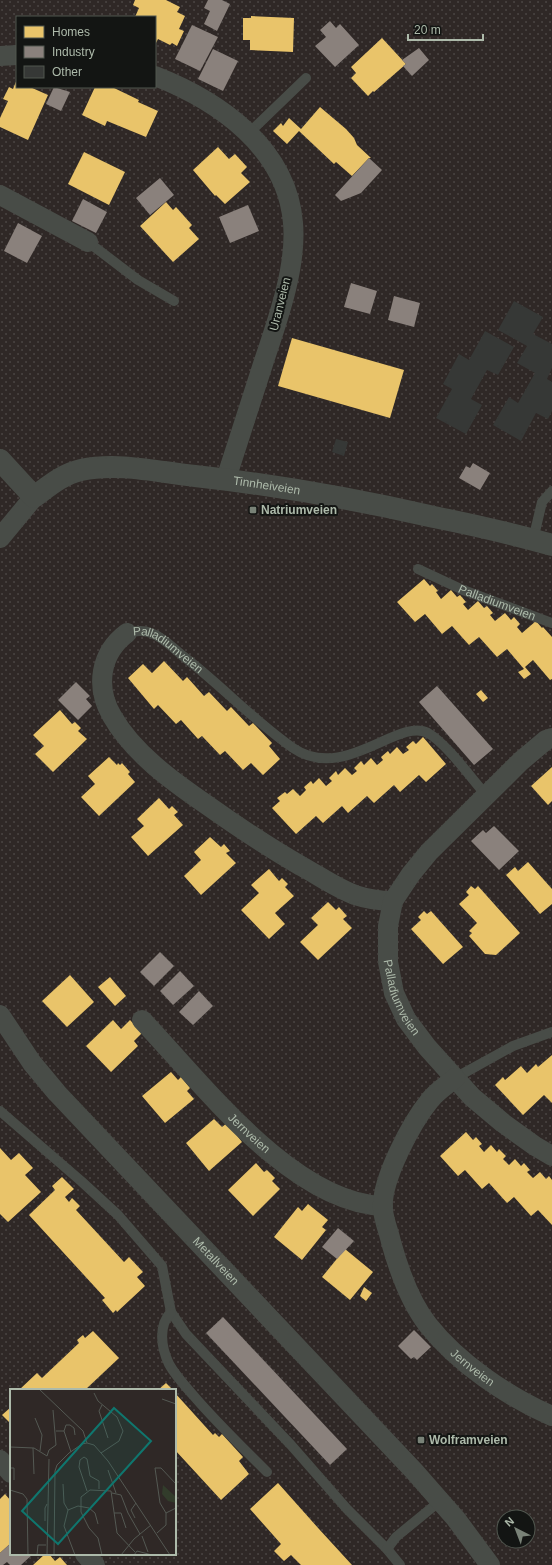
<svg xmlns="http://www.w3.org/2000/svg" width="552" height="1565" font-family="Arial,sans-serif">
<defs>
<pattern id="park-dots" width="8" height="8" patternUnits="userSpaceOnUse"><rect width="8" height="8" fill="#2f2826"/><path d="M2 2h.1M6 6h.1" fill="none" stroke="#4a4543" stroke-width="1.8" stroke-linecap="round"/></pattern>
</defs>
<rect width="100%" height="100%" fill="#191919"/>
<!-- park -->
<path fill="url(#park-dots)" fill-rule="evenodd" d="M0,0H552V1565H0ZM17,17H155V87H17ZM11,1390H175V1554H11ZM504,1517H528V1541H504Z"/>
<!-- homes -->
<g fill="#e9c46a">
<path d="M135,0H166L180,7L177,12L185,16L179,29L184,31L177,46L172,43L170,45L158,39L155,45V17H135L139,8L133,5Z"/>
<path d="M251,16L294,18L293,52L250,50V40H243V18H251Z"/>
<path d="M382,38L406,64L374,92L373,91L368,96L351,78L356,73L351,67Z"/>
<path d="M17,79V87H30L48,95L28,140L0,127V118L8,101L3,99L9,87L13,89Z"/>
<path d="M95,87H112L139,100L138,102L158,111L146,137L107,121L105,126L82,115Z"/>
<path d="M320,107L346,129L354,138L357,145L371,158H369L352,176L336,162L334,164L299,131L287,144L273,131L281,123L283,126L289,118L301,129Z"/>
<path d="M218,147L229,159L235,154L247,167L241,173L250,182L225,204L216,195L215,196L193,170Z"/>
<path d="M84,152L125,172L109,205L68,184Z"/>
<path d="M166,202L173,210L176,207L192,225L189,228L199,239L173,262L140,226Z"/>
<path d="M292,338L404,370L390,418L278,386Z"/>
<path d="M424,579L430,586L432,584L438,591L436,592L441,599L451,590L457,597L460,595L466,602L463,604L468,610L478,601L484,608L487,606L493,613L490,615L495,621L505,613L511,620L514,617L520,624L517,627L522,633L536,621L542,628L543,627L552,637V679L550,680L533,660L525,667L531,674L524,679L518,672L524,669L507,649L497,657L479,637L469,645L452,626L442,634L425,614L415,622L397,602Z"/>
<path d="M164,661L183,681L187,677L204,696L209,692L227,711L231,707L249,726L253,723L272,743L269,746L280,759L263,775L251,763L243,770L225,751L220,755L202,736L198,739L181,720L176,724L158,705L154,709L128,678L143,664L152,673Z"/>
<path d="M481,690L488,698L483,702L476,694Z"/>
<path d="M60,710L72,724L75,722L81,728L78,731L87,739L53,772L35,754L44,746L33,735Z"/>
<path d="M423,737L446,764L426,782L419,775L400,792L394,785L374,803L367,796L348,813L342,806L323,823L316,816L296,834L272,808L280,801L277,798L285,792L287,794L293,789L300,796L306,790L304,787L311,781L313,784L319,778L326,786L332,781L329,778L336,771L338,775L345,768L352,775L357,771L354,768L361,761L364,765L371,758L377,765L383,760L381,757L388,751L390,754L397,747L403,754L409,750L406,747L413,741L416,744Z"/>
<path d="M109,757L117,765L118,763L120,765L122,763L130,772L128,774L135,782L99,816L81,797L95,784L88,776Z"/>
<path d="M552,767V801L548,805L531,786Z"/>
<path d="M159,798L169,809L172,806L178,812L174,815L183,825L148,856L131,837L144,826L137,819Z"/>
<path d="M210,837L221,847L224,844L230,851L226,853L236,863L201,895L184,876L201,860L194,852Z"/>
<path d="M528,862L552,889V904L540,914L506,875L515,867L518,871Z"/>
<path d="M269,869L279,881L282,878L288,884L285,887L294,896L275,913L285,924L269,939L241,910L259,893L251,885Z"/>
<path d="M471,886L475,889L478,886L520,933L496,955L485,954L469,936L472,933L469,931L477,923L459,904L469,895L466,892Z"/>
<path d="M328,902L336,910L339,907L347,916L343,919L352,928L318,960L300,942L318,925L311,918Z"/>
<path d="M424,911L427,914L431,911L463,947L443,964L411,929L421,920L418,917Z"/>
<path d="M70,975L94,1002L67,1027L42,1001Z"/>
<path d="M110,977L126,996L115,1006L98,987Z"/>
<path d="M113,1020L121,1029L130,1020L142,1033L134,1041L138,1046L111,1072L86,1046Z"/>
<path d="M552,1055V1103L544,1095L523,1115L495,1085L503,1077L505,1080L521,1066L527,1073L536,1064L538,1067Z"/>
<path d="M171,1072L178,1080L181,1077L190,1088L187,1091L194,1099L165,1123L142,1096Z"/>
<path d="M214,1119L222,1127L227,1123L242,1142L209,1171L186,1143Z"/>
<path d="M466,1132L473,1140L476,1137L482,1144L479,1146L484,1152L491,1145L497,1152L499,1149L506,1156L503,1159L509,1165L515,1159L521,1166L524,1163L530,1170L527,1172L533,1178L540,1172L546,1179L549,1176L552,1180V1225L538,1210L531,1216L514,1197L507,1203L489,1183L482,1189L465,1170L458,1176L440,1156Z"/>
<path d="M0,1148L11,1160L19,1153L33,1168L25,1175L41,1192L8,1222L0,1214Z"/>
<path d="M256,1163L264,1172L267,1170L275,1178L272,1181L280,1189L253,1216L228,1190Z"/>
<path d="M62,1177L74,1189L65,1197L69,1202L72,1198L80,1206L76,1210L124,1262L129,1257L143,1272L137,1277L145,1286L117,1312L116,1310L113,1313L102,1300L105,1298L29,1215L55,1190L52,1186Z"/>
<path d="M308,1204L328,1220L322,1227L326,1230L302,1260L274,1237L298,1207L302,1211Z"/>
<path d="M345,1249L373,1272L350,1300L322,1277Z"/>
<path d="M364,1287L372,1293L366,1301L360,1296Z"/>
<path d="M93,1331L119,1358L85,1390H19L37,1373L42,1378L79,1343L77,1340L83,1335L85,1338Z"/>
<path d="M166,1383L173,1390H158Z"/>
<path d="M175,1393L213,1435L215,1433L219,1437L222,1434L243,1457L239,1461L249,1474L221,1500L175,1450Z"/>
<path d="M11,1407V1424L2,1415Z"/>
<path d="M278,1483L319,1529L352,1565H301L291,1555L284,1561L274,1551L281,1544L250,1509Z"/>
<path d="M5,1494L11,1501V1543L0,1553V1499Z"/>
<path d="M45,1554H49L55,1561L60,1557L67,1565H33Z"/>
</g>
<!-- industry -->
<g fill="#8a817c">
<path d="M208,0H222L230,4L217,31L204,24L210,11L204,8Z"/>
<path d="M330,21L336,28L340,24L359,45L335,67L315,46L326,37L320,30Z"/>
<path d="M192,25L218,37L200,71L175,59Z"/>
<path d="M419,48L429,60L412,76L403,66L406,64L402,60Z"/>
<path d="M213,49L238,61L223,91L198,79Z"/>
<path d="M54,87L70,92L61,111L46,104Z"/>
<path d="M369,158L382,170L361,193L341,201L335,195Z"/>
<path d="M160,178L174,195L150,215L136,198Z"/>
<path d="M83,199L107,212L96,233L72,221Z"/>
<path d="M248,205L259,231L230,243L219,217Z"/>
<path d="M18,223L42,236L27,263L4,251Z"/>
<path d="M351,283L377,291L370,314L344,307Z"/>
<path d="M394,296L420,303L414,327L388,320Z"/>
<path d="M473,463L490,473L480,490L459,478L466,466L470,468Z"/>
<path d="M76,682L90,696L86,699L92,706L78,720L58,700Z"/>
<path d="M437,686L493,749L474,765L419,702Z"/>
<path d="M494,826L519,851L499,870L471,841L483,830L486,833Z"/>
<path d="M160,952L174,966L154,986L140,972Z"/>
<path d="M180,971L194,986L173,1005L160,991Z"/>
<path d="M199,991L213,1006L193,1025L179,1012Z"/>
<path d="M338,1228L354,1241L337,1259L322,1247Z"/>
<path d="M223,1317L347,1449L330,1465L206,1333Z"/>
<path d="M414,1330L431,1347L417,1360L414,1357L411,1359L398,1346Z"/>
<path d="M11,1543V1554H33L21,1565H10L7,1562L3,1565H0V1553Z"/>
</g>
<!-- building -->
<g fill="#363836">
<path d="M514,301L543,317L533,334L552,344V368L547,379L552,382V411L548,419L536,413L521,441L493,425L509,397L518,403L535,373L517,363L527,346L498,330Z"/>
<path d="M485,331L514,347L498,375L487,370L471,399L482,405L466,434L436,418L452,389L443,384L459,354L469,360Z"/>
<path d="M336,439L348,442L344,456L332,452Z"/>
</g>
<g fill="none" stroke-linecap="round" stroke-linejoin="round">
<!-- service -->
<g stroke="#484c47" stroke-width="10">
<path d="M249,133L306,78"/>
<path d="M88,242L138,280L174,301"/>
<path d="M533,540L542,502L552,491"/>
<path id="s1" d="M418,569L463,590L552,623"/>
<path id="s2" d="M127,633C134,631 144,630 151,633C163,637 174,649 183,656C221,685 254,721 293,748C344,783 398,717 428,733C447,744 471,778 486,795"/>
<path d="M455,1078L513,1046L552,1032"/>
<path d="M0,1111L81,1181L118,1215L162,1266L171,1312L186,1334L291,1445L347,1509L387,1549L400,1565"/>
<path d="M171,1312C158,1326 161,1347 169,1364C175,1375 185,1386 193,1395C216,1422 242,1447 267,1472"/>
<path d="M387,1549L396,1537L440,1501"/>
</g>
<!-- minor -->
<g stroke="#484c47" stroke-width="20">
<path d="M0,56L17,55"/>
<path d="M155,76C219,101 287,148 293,223C297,267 277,322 263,364C251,402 238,441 226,479"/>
<path d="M0,195L88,242"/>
<path d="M0,538L34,497"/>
<path d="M127,633C100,653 95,687 112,716C133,753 172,781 207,805C238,827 268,847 301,866C318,875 336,888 355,895C367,899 381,901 393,901"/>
<path id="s3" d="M552,738L546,740L521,761L429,852L411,874L393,901L388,926V962L394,993L406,1019L427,1047L472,1097L503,1123L535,1146L552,1156"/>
<path id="s4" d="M0,1015L32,1063L57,1093L414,1471L456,1519L490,1565"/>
<path id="s5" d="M142,1020C201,1082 292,1203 383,1206"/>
<path id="s6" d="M455,1078C447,1085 437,1091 430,1100C412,1122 380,1181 383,1210C384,1221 389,1232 391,1242C399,1271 410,1302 428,1325C458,1363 508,1397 552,1416"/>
<path d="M0,1460L11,1473"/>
<path d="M85,1554L95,1565"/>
</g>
<!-- tertiary -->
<path stroke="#484c47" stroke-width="22" id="s7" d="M0,460L34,497C49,486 63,474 81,470C118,462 158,472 195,476C276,485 355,499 434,517C474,525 513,534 552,545"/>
</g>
<!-- markers -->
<g fill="#798277" stroke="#131513" stroke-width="1.5">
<rect x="249" y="506" width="8" height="8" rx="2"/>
<rect x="417" y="1436" width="8" height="8" rx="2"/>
</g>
<g text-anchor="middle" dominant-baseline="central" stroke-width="4" stroke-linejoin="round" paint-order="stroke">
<!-- street labels -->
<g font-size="12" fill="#adbaaa" stroke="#131513">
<text transform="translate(280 304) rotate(-76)">Uranveien</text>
<text stroke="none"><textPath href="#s7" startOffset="292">Tinnheiveien</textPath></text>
<text stroke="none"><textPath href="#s1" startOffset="86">Palladiumveien</textPath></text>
<text stroke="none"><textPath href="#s2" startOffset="47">Palladiumveien</textPath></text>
<text stroke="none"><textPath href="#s3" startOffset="329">Palladiumveien</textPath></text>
<text stroke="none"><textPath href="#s5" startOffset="156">Jernveien</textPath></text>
<text stroke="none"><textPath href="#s4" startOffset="328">Metallveien</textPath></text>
<text stroke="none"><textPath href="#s6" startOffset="341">Jernveien</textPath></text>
</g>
<!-- poi labels -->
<g font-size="12" font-weight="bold" fill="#adbaaa" stroke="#131513" text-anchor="start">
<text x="261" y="510">Natriumveien</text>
<text x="429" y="1440">Wolframveien</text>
</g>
</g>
<!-- overview -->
<g transform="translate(10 1389)">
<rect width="166" height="166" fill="#191919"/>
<path d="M0,0H166V166H0Z" fill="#2f2826"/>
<path d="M153,96L166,108V114L158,112L152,105Z" fill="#323c2b"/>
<path fill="none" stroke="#545953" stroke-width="1" d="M29,0L73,42L77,54M84,4L88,12L107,28L113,42L109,52L91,64M152,10L166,15M92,16L89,22L98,49M25,29L32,46L30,62M46,42H54L61,63M54,42L56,36H60L64,39L65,46M0,58L24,59L37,67L39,61L46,56L43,21M23,59L24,85M0,79H4V91M98,81L106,104M53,95L54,114L58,121M0,101L13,105L17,110L18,166M77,102L69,78L70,71L74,68L77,70L80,87L89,92V100M102,104L111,106L118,124L130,145M104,124H111L116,139M156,124L150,114L145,79H151L166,95M125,129L121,121L126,114M35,132V119L37,115M147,144L156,136V124L166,119M132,147L138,163M27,166L28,156H36M37,166L39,70M44,166L45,82L47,76L59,64L72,55L77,54L84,56L98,72L160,166M65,166L54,137L58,121L68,117L79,119L85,124L88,135M92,166L88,149L79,139L71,123V108L80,101L101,102L107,144L125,163M111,166L124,150L141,136M124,166L127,162L142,166"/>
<path fill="#0f766e" fill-opacity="0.15" stroke="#0f766e" stroke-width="2" d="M104,19L141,52L48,155L12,122Z"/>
<rect width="166" height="166" fill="none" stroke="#adbaaa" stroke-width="2"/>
</g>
<!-- legend -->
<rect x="16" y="16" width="140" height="72" fill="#131513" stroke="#51574f"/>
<rect x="24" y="26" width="20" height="12" fill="#e9c46a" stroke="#51574f"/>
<text x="52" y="36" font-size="12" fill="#adbaaa">Homes</text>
<rect x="24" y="46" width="20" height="12" fill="#8a817c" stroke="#51574f"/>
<text x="52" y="56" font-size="12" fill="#adbaaa">Industry</text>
<rect x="24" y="66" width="20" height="12" fill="#363836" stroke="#51574f"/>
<text x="52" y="76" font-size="12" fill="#adbaaa">Other</text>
<!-- north arrow -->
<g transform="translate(516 1529) rotate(318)"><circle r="19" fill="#131513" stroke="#51574f"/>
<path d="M0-3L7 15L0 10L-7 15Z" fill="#798277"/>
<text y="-6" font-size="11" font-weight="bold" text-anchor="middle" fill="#adbaaa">N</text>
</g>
<!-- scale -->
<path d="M408 34v6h75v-6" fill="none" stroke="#adbaaa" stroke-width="2"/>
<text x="414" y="34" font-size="12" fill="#adbaaa" stroke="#131513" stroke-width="3" paint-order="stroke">20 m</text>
</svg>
